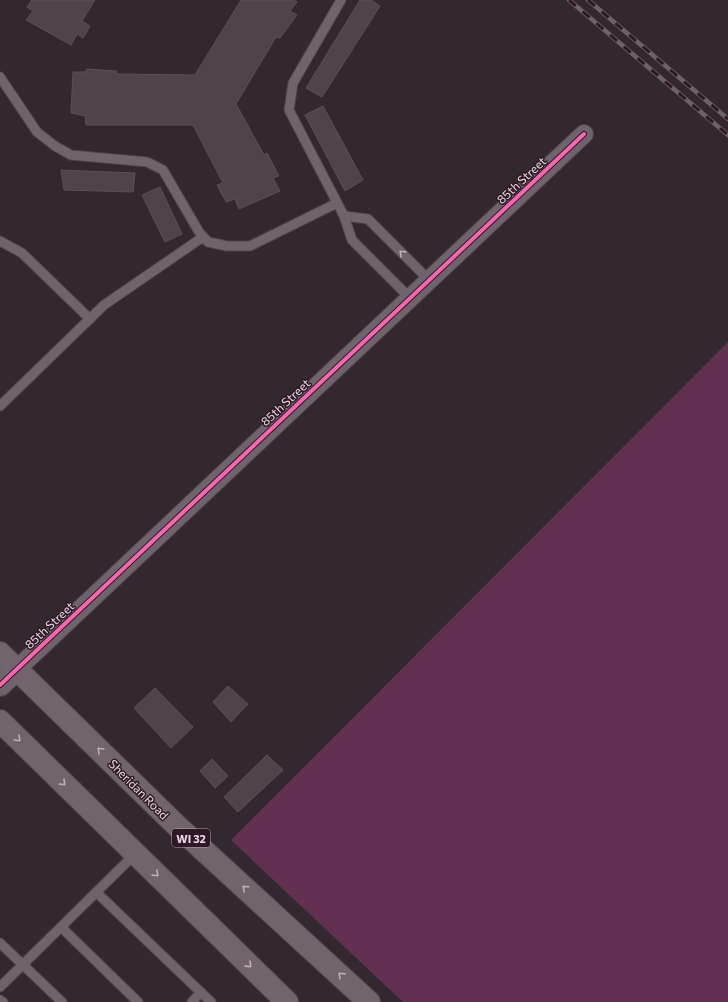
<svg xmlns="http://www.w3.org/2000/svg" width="728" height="1002" font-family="Commissioner,sans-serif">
<rect width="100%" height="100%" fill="#342830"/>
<!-- green -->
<path fill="#643052" d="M728,342V1002H403L231,840Z"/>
<!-- building -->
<g fill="#4f444b" stroke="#5b5057">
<path d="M32,0H95L82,21L90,26L83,38L77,34L71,45L26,20L33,11L27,7Z"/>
<path d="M241,0H294L297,2L290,11L297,15L280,38L276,37L236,104L264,155L267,153L279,176L273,178L280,191L239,209L235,199L226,202L217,185L223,183L193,125H86L85,116L71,113L73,72H85L87,69L117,71L116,74L195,75Z"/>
<path d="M360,0H371L380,6L322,97L306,88Z"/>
<path d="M323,106L363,180L345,191L305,115Z"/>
<path d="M61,170L135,173L133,192L64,190Z"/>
<path d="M160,187L182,234L165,242L142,195Z"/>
<path d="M228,686L248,704L231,722L213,702Z"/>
<path d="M155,688L193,727L171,748L134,708Z"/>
<path d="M267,755L283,770L238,812L224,797Z"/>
<path d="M212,759L228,776L215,788L200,771Z"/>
</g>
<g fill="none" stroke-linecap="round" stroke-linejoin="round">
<defs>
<g id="service">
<path d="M341,0L293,83L289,110L344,216L352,240L410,298"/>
<path d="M0,77L37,132L55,146L71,155L147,162L163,170L199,232L208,242L227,246H250L337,203"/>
<path d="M344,216L368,219L429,280"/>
<path d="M0,241L22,253L90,319"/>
<path d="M0,406L104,305L203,237"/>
<path d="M96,892L211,1002"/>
<path d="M61,927L138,1002"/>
<path d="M0,943L62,1002"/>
<path d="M0,987L135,854"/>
<path d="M0,1000L3,1002"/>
<path d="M192,1002L201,992"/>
</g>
<path id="minor" d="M17,669L584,134"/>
<path id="tertiary" d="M0,685L17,669"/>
<g id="primary">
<path d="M0,653L176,825L369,1002"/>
<path d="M0,721L287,1002"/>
</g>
</defs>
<!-- service casing -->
<use href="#service" stroke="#50454b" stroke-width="11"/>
<!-- minor casing -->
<use href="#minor" stroke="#50454b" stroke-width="20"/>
<!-- tertiary casing -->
<use href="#tertiary" stroke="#50454b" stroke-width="24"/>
<!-- primary casing -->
<use href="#primary" stroke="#50454b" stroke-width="24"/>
<!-- service -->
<use href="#service" stroke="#6f646b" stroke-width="9"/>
<!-- minor -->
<use href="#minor" stroke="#6f646b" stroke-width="18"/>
<!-- tertiary -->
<use href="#tertiary" stroke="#6f646b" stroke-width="22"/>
<!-- primary -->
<use href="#primary" stroke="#71646c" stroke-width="22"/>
<defs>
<g id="rail">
<path d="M569,0L728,135"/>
<path d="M588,0L728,119"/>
</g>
</defs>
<!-- rail casing -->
<use href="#rail" stroke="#6c6368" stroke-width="4.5"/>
<!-- rail -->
<use href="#rail" stroke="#301927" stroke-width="3" stroke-dasharray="9" stroke-linecap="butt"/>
<defs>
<path id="cycleway" d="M0,685L584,134"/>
</defs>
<!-- cycleway casing -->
<use href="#cycleway" stroke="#301927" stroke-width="6"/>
<!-- cycleway -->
<use href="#cycleway" stroke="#f766af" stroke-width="4"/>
</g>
<!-- one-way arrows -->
<defs><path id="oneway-chevron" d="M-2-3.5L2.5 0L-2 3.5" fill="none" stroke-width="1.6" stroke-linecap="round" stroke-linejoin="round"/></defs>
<g stroke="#beafb8">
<use href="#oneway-chevron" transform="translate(402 253) rotate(-136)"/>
<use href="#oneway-chevron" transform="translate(18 739) rotate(45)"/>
<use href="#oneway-chevron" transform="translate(100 750) rotate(-135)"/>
<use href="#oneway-chevron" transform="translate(63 783) rotate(44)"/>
<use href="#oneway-chevron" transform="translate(156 874) rotate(44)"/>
<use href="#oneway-chevron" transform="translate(245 888) rotate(-138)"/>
<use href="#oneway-chevron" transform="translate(249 965) rotate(44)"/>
<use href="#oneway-chevron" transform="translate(341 975) rotate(-136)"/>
</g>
<g text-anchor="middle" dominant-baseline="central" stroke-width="3" stroke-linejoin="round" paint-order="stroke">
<!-- shield labels -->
<rect fill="#301927" stroke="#b19fa9" stroke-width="1" x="172" y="829" width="38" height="18" rx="3"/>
<g font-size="11" font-weight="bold" fill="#e8d8e1">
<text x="191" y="838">WI 32</text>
</g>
<!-- street labels -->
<g font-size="12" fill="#e8d8e1" stroke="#301927">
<text transform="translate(521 180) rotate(-43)">85th Street</text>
<text transform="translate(285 402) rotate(-43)">85th Street</text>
<text transform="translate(49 625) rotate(-43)">85th Street</text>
<text transform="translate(139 789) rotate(45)">Sheridan Road</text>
</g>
</g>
</svg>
